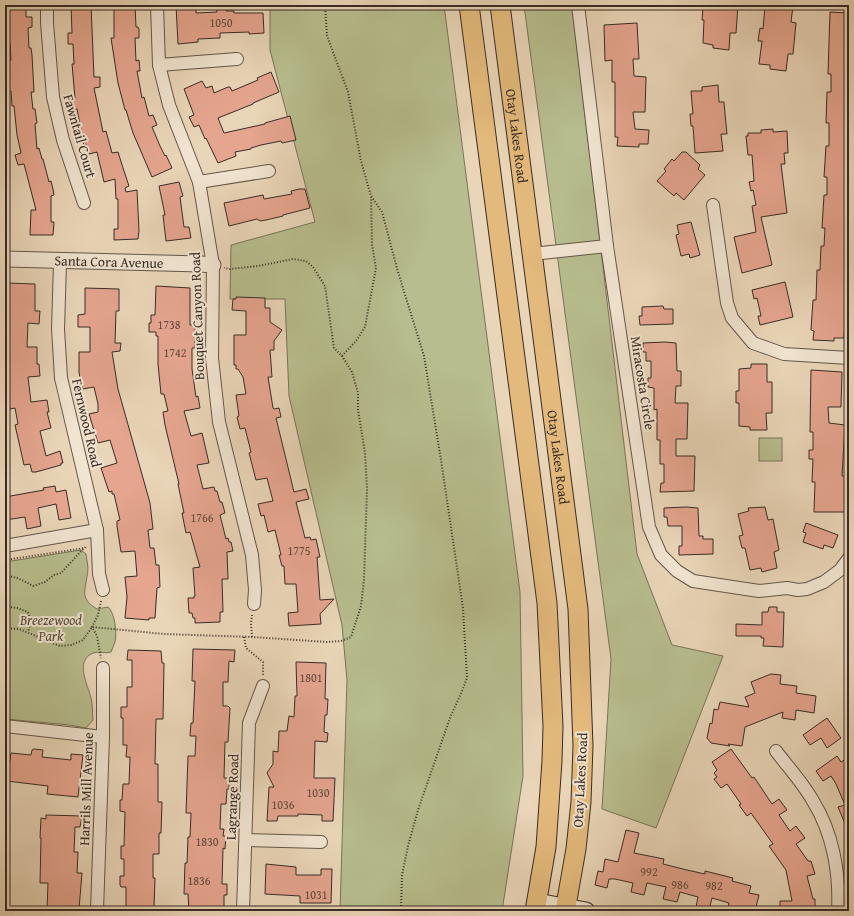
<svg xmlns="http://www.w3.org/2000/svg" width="854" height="916" font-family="'Gentium Book Plus',serif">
<rect width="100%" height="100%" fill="#e9d5b7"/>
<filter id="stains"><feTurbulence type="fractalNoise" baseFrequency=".005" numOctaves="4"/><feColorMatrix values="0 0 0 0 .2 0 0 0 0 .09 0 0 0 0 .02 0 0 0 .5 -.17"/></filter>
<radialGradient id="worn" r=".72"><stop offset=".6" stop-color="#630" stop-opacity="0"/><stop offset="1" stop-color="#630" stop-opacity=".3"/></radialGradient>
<!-- green -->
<g fill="#b7bd8e" stroke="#787459">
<path d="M270,5H444L520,592L523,776L502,911H340L347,680L342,625L289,396L285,299H230L231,245L315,222L270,50Z"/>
<path d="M524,5H572L637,554L672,645L723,656L656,828L602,809L611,659Z"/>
<rect x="759" y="438" width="23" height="23"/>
<path d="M81,550L86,554C87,561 89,569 87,576C85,592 80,599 97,609L108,607C115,613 117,633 115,642C114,645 112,649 111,652C105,654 99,651 93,653C74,661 88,685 91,698C93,705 92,713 93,720L86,728L70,725L5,719V562Z"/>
</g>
<!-- building -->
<g fill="#e5a58f" stroke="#382c24">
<path d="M6,5H26V17H32V27L28,28L29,48H31L32,55L34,92H31L33,109H35L37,123L35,124L37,149L39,148L42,159H43L49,182L51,181L53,189L54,195L51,196V222H54L53,235H30L31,210H36L24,164L18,165L15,155L21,153L17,135L14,106H12L11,91L8,92L7,73H5V60H11L10,43H8Z"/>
<path d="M71,5H91L94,77H100V87L94,88L103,132L106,131L112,153L118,152L123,168L129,186L125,188L126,192L137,190L139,231L138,239L114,240V229H118V199H116L115,179L104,182L97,152L89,154L86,144L84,145L81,137L80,131L81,130L77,109L73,110L71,99L75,98L72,64H74L73,44H68V33H72Z"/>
<path d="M114,5H135L136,27H138L139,29V38H135L136,61L139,60L140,71H137L142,98L144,97L149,116L153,115L157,125L152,127L160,146L165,156L166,155L172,168L152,177L133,133L126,110H125L118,83L111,38H114Z"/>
<path d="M176,5H196V13L217,12L216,5H226V11H234V13H263L264,33L249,34V32L220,33V38L198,39V42L178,44Z"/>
<path d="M706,5H738L736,33H730L729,50L713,48V45L703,43L704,20H702L703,8H706Z"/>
<path d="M777,5L793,6L791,22L796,23L793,54H788L786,71L770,69V65L759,64L762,41H758L760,28L763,29L765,7H777Z"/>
<path d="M830,12L848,13L849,15V256L844,338H834V341L813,340L814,331L811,330L813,300H816L817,270H820L821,246H824L825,228H822L824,195H827V177H824L826,146H829V123H826L827,92H831V74H828Z"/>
<path d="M637,23L639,59H633L634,76L646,77L645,112H633L635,129L649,130L648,144H639V147L617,146L618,137H615V82H612V60L605,61L604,25Z"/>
<path d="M271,72L279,92L253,103V104L218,118L224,133L265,124V123L290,116L296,140L282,143L281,141L261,145L251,148V149L235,152L236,156L218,163L206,138L205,139L199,125L194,127L189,117L194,115L184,89L202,81L206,88L212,86L214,93L228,87H230L232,91L258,80L257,78Z"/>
<path d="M718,85L719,102H724L725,114L727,134H721L723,151L695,153L693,126H691L690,114H693L691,91H702V87Z"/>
<path d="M773,129V132L787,131L788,153H784L785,164H781L787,213L761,217L772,265L742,273L734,237L756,232L752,206L756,205L753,190L751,191L749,182L754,181L752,155H748L746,136H748V133H761V130Z"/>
<path d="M682,152H686L700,165L698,169L705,175L684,200L676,193L674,196L657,181L666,171L664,169L672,159L674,161Z"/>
<path d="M179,182L183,196L180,197L184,227H189L191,238L166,241L163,215H165L159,186Z"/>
<path d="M299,189H305L310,208L283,215V216L266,220L260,221L257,219L229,226L224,203L263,195L264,199L292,194L291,191Z"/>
<path d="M691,222L700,255L690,258L689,254L681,256L676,235L679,234L677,225Z"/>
<path d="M785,282L793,317L760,325L758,316H761L757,298L754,299L752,290Z"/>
<path d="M6,283L35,284V311H40L39,324L28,323L27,347H37V364H39L40,376L28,377L31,402L47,400L49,412H47L51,428L40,431L46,456L60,451L63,463H61V465L36,472H32L30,464L24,465L15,425L18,424L15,408L10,409L5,376L6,305H5V293Z"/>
<path d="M156,286L190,288V325H195V348H192V369L196,397L198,396L200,408L184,411L191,436L202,433L209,463L197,465L203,489L214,487L215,491H217L220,502H222L225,513L220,515L226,539L228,538L229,542H231L233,551L227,552L228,579H222L223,612H220V622L195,623V618H193L192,613H189L188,598H194V596H195L193,568L200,567L190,532L186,533L182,513H184L178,484H179L165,425L163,412L168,411L164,394H161L158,364V336H156V332H149V323H151V315H155Z"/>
<path d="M85,288L119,289V311H116L115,343H121L120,351L112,352L118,389L150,503L153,529L148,530L150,548H154L156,565H159L160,587L157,588L155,618H149V620L125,618L127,597L125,577L137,576L135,551L121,552L117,526V521L120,520L114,494H112V491L109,492L101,468L117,463L110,440L98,443L89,414L98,412V404L94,387L83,389L81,384L79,372V352H90V327H78V315L85,314Z"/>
<path d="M236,297L265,298V308H270V322L282,330L274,341V350H270L272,377H268L273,408L274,409L279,408L281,417L276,418L294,492L306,489L309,499L296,502L305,538L310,537L311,540L316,539L320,557H317L320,600L334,599L320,614L321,624L289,626L288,613L298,612L296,584H285L284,566H282L279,555H281L275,530L268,532L264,515L261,516L258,504L273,501L267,478L256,480L249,453L251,452L245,428L240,429L237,417L239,416L236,395L246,394L243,377L238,369H236V365H234V335H246V311L232,310L233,299H236Z"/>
<path d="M663,306L664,309H673V324L640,325L639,316H642V307Z"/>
<path d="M665,342L676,343L677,371H681V386H676L675,403H688L687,439H676V456H695L694,491L660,492L661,483H664V464H660V440H657V409L654,410V388L648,387V378H651V361H646V352H643V343Z"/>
<path d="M751,364H767V382H772V413H766L767,430H750V427L739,426V403H736V391H739V369L751,368Z"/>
<path d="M811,370L842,372L841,407H828L829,423L845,425L842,476H847L845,512H814L815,482H812L813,459H809V450H813V432H810Z"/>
<path d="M55,486L56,492L66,490L71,518L59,520L56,504L38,508L41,526L27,529L25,517L5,520V497L44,490L43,488Z"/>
<path d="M686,507L698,508L699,536H703V539H713V554L679,555V546H682V526H668L667,517H664V508Z"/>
<path d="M765,507L768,520L773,519L779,550L774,552L777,568L762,572L761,568L750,570L745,548H742L739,536L743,535L738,514L749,511L748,508Z"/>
<path d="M806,523L838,535L833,548L824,545L823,549L803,542L806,533L803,532Z"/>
<path d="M769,607H777V612H784L783,647L763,646L764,638H761V636H736V624L762,625V612H768Z"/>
<path d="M193,649L235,650L234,662L229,661L228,682H223V706H228L230,708L228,742H225L224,778H229V789H227L226,804H221L220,829H224L223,836H226L225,849L223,848L222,884H227V895H224V910L189,911L188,894H184L185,863H187L188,837H190L191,813H186L188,756H195L196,736H190L191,723H193L195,681H192Z"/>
<path d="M128,650L161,651L162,663H164L163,719H156L155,764H158V802H162L161,833H159V854H153V878H155L154,908H126V887H121L120,885V876H124V859H121V846H124L125,812L120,811V800H122L123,784H129L130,757H126L127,745H123V718H121V707H127V687H132V660H127Z"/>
<path d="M296,662L326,663L325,699H328L327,715H325L324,732L328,733L327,742L315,741L314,778H335L333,821H322V815L298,814V816H278L277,821H267L269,787H274L267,773L273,764V751L278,752L279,731H287L289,716L294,717L295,696H297Z"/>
<path d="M771,674L781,675L780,684L797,686L796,693L816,696L814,713L796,710L795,720L782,718L783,712L745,727L742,746L728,744L730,746L711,743L707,738L710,723L712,724L714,709L718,710L720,702L749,707L745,697L755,693L751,682Z"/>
<path d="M827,718L841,738L827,748L821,738L810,745L803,735Z"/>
<path d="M34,749L43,750L42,757L71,760V754L83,755L78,797L47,794L48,786L7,781L11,753L31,755L32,750Z"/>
<path d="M731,749L752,778L754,777L772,804L779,799L787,810L779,815L790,831L796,826L805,838L796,844L808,861H811L815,874L807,876L813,899H815V911H780V901H792L786,870L769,846L773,844L751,813L747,816L739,805L741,804L727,784L721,788L714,779L717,777L714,773L717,770L712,762Z"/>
<path d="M837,756L841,762L849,757V833L838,807L845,805L836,784L831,776L823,781L816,771Z"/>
<path d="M46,815L82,816L80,827H75L74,852H78L77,873H82L79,909L76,908V911H47L48,883H40L41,838H40L41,818L46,819Z"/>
<path d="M626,830L639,833L634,853L664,859L663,864L687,870L705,874V871L733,878L732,881L751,886L749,893L759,895L755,911L741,908V911H727L729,903L712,898L709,910L696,907L698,897L680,892L677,902L663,899L666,887L647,883L644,895L631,892L633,883L615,879H609L607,888L595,885L598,871L603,872L605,859L618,862Z"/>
<path d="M266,864L296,867V875H321V869H332L331,903H300V896L265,894Z"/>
</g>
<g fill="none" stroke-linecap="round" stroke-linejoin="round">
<defs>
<g id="minor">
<path d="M47,5V23L53,97L63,140L84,203"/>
<path d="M157,5L159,65L169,105L199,182L213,265L212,358L219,422L252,555L255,590L254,604"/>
<path d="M578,5L607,246L649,527L661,555L677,571L693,581L759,591L787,588L798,590L807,589L824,582L840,570L849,558"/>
<path d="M159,65L237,59"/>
<path d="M199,182L269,171"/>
<path d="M713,205L727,303L732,318L753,343L784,354L849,358"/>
<path d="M532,254L607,246"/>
<path d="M60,262L58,329L61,378L97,530L99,574L103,590"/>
<path d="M5,546L97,530"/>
<path d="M5,726L103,737"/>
<path d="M776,751C788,767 803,783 813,801C833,833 840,874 838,911"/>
<path d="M246,840L321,842"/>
<path d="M97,911L103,737V668"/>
<path d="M243,911L249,723L263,686"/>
</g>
<g id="tertiary">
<path id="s1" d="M5,259L201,264L213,265"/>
</g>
<path id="secondary" d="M537,902L586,911"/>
<g id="primary">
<path d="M469,5L547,603L553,726L552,761L546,847L535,911"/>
<path id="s2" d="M500,5L578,609L583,746L581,802L576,849L565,911"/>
</g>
</defs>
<!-- minor casing -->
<use href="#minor" stroke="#645649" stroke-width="14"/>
<!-- tertiary casing -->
<use href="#tertiary" stroke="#645649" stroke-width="17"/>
<!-- secondary casing -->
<use href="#secondary" stroke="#382c24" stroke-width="19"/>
<!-- primary casing -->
<use href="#primary" stroke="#382c24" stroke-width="21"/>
<!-- path -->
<g stroke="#382c24" stroke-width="2" stroke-dasharray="1 2" stroke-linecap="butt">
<path d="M325,5L327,36L348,92L361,161L371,196L382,212L398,272L424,356L441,460L463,608L467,678L462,691L450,718L418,810L408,846L402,875L401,911"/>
<path d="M342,356L356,341L365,327L376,268L372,245L371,197"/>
<path d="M5,560L85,548L86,546"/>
<path d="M5,576C16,576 24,581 33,586L45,582L54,575L61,573L84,548"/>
<path d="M101,601L98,615L92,627L97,636L101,658"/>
<path d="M5,606L17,608L28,612L31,621L28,632"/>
<path d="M252,615L251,623L252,637"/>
<path d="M5,628L19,629L60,646L71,645L83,640L92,627L164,634L252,637L327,642L341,641L351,637L361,606L364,580L367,489L365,453L358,410V393L352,372L342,356L334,348L325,286L313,267L306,261L293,259L258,266L230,269L224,268"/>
<path d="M244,637L246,648L263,662V676"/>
</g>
<!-- minor -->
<use href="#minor" stroke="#f1e4d0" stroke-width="12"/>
<!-- tertiary -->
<use href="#tertiary" stroke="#f1e4d0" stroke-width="15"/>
<!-- secondary -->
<use href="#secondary" stroke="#f1e4d0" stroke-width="17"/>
<!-- primary -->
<use href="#primary" stroke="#e4ba7c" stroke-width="19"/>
</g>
<g text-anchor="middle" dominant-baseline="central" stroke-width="4" stroke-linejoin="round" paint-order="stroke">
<!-- number labels -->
<g font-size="12" fill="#634a3f">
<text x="221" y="22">1050</text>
<text x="169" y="324">1738</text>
<text x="175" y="352">1742</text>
<text x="202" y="517">1766</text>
<text x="299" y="550">1775</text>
<text x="311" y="677">1801</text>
<text x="318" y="792">1030</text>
<text x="283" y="804">1036</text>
<text x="207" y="841">1830</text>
<text x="649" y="871">992</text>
<text x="199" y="880">1836</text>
<text x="680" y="884">986</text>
<text x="714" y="885">982</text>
<text x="316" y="894">1031</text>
</g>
<!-- street labels -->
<g font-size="14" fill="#382c24" stroke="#f1e4d0">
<text transform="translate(80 136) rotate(74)">Fawntail Court</text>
<text stroke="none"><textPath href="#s2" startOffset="132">Otay Lakes Road</textPath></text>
<text stroke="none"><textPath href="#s1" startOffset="104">Santa Cora Avenue</textPath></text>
<text transform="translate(197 316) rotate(-92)">Bouquet Canyon Road</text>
<text transform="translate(643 383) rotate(81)">Miracosta Circle</text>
<text transform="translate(87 423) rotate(77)">Fernwood Road</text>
<text stroke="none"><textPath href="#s2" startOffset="456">Otay Lakes Road</textPath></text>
<text transform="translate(580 780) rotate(-87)">Otay Lakes Road</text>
<text transform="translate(86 789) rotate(-88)">Harrils Mill Avenue</text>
<text transform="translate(232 797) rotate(-88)">Lagrange Road</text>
</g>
<!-- park labels -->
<g font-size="14" font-style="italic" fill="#514939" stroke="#f1e4d0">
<text x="51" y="620">Breezewood<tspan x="51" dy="16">Park</tspan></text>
</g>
</g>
<!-- margin -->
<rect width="854" height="916" fill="none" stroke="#e9d5b7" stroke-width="20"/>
<rect x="6" y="6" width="842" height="904" fill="none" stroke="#382c24" stroke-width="2"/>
<rect x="10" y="10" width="834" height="896" fill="none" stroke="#382c24"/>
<rect width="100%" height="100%" filter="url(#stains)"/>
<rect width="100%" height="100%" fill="url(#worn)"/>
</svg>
